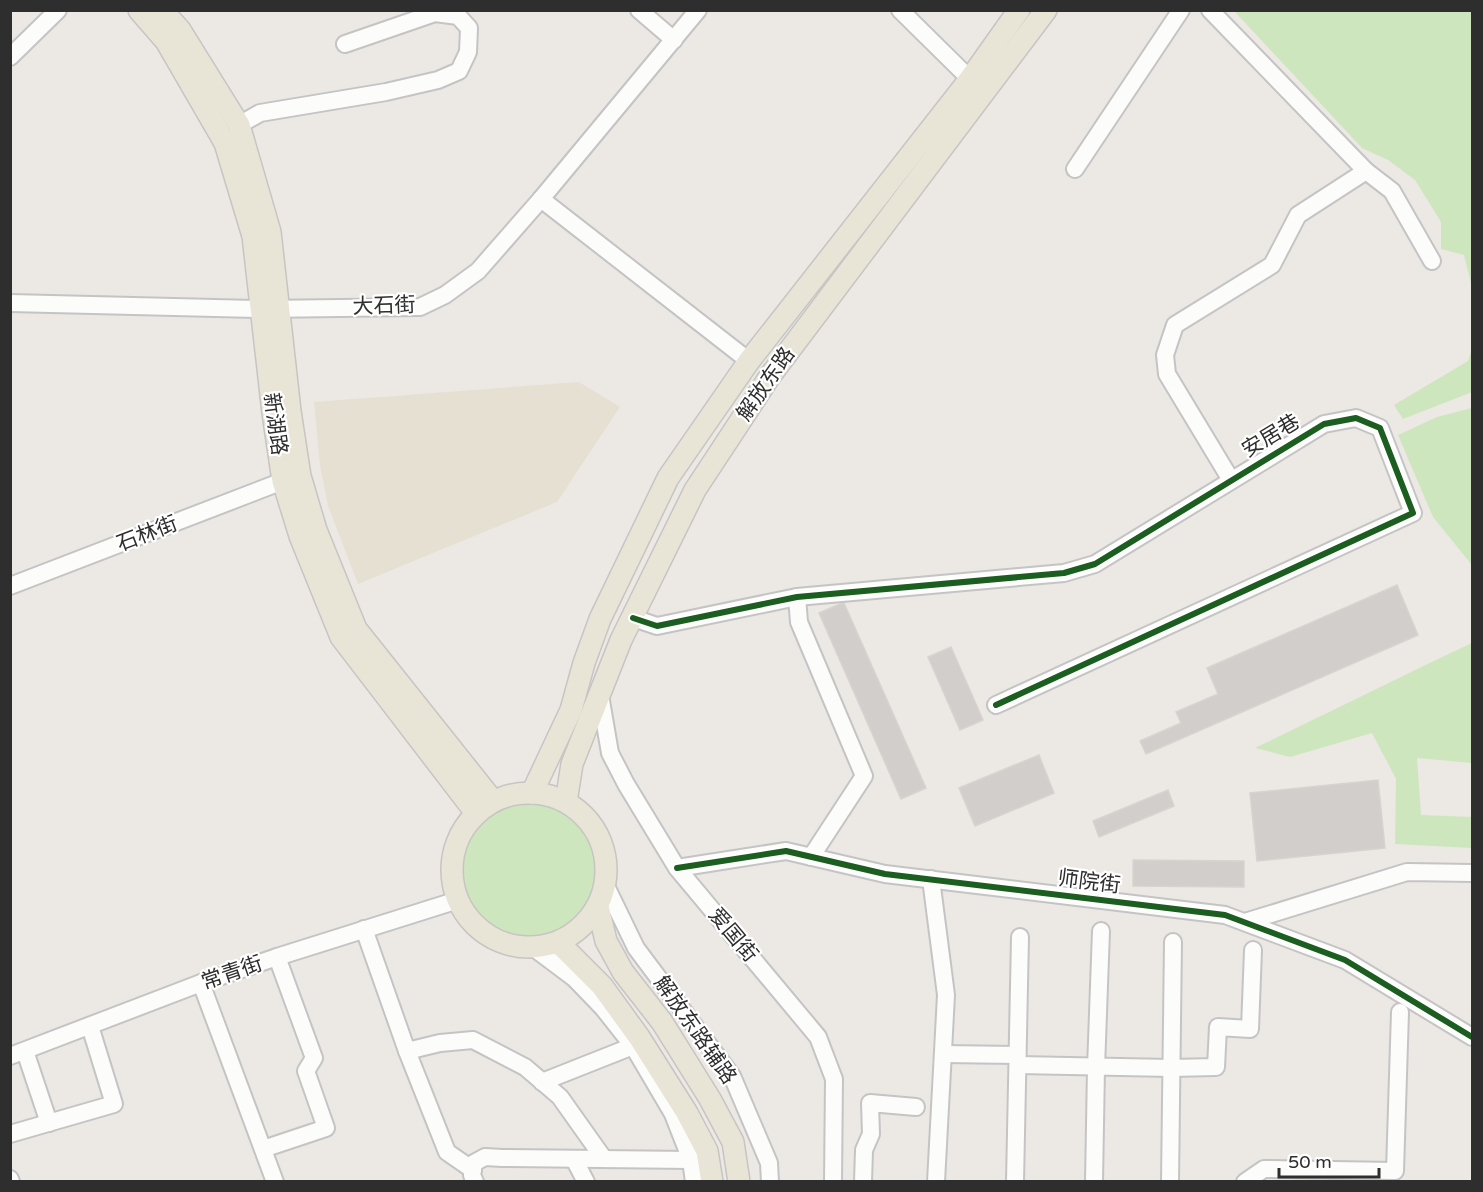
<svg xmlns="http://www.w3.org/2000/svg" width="1483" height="1192" font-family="'Varela Round','Noto Sans SC',sans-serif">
<rect width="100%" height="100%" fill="#ece8e4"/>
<!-- education -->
<path fill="#e6e0d3" d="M579,382L620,407L557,502L358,584L328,506L320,466L314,402Z"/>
<!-- green -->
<g fill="#cee6be">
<path d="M1234,11H1472V287L1464,255L1441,249V222L1415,180L1388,160L1362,148Z"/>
<path d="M1472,349V392L1403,419L1394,405L1468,361Z"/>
<path d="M1472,408V565L1433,517L1398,435L1437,417Z"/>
<path d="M1472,643V763L1417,758L1421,815L1472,817V848L1395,844L1396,779L1372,733L1290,757L1255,748L1440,658Z"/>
<circle cx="529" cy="870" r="77"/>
</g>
<!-- building -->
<g fill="#d1cecb" stroke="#d7d4d0" stroke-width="1.5">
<path d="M1397,585L1418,635L1146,754L1140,741L1181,723L1176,712L1218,694L1207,668Z"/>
<path d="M844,603L926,788L901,799L819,613L840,604Z"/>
<path d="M951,647L983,720L960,730L928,657Z"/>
<path d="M1039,755L1054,793L975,826L959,788Z"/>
<path d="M1378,780L1385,848L1257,861L1250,793Z"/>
<path d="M1168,790L1174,806L1099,837L1093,821Z"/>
<path d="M1133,860L1244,861V887L1133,886Z"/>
</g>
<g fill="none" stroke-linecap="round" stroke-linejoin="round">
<defs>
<g id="minor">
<path d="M639,10L674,40"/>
<path d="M900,10L970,79"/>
<path d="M1210,10L1366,171L1392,191L1432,261"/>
<path d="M10,57L58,10"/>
<path d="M239,125L260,113L386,92L438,80L459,71L468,52L469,28L458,16L435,13L345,44"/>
<path d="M1075,169L1181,10"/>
<path d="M541,199L749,361"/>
<path d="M10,303L261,309L420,307L445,295L478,271L541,199L698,10"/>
<path d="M1231,480L1167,374L1165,355L1175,325L1272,265L1298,215L1366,171"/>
<path d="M10,586L283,481"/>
<path d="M797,597L799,622L864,776L811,857"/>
<path d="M633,618L657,626L797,597L1064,573L1095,564L1324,424L1356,418L1380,428L1413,513L996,705"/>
<path d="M600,695L610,753L626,784L677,868L818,1037L834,1079L833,1182"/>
<path d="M677,868L786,851L885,874L1225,915L1345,960L1472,1037"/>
<path d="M931,879L946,995L936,1182"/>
<path d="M605,884L636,948L732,1076L769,1163L770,1182"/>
<path d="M1245,922L1407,872L1472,873"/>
<path d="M364,929L407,1051L447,1152L473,1170"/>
<path d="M534,948L574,978L603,1008L633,1046L673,1114L691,1160L694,1182"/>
<path d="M201,983L275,1182"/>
<path d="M25,1051L49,1123"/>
<path d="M407,1051L440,1043L473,1040L525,1067L560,1097L604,1159"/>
<path d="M943,1054L1017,1055"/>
<path d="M10,1056L201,983L277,957L458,900"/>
<path d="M1018,1065L1171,1068L1216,1067L1218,1027L1250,1029L1253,950"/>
<path d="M542,1082L633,1046"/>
<path d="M10,1134L114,1104L90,1026"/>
<path d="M263,1149L326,1128L306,1071L314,1058L277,957"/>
<path d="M574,1159L586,1182"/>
<path d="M10,1179L11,1182"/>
<path d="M475,1182L472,1175L474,1163L485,1157L502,1158L691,1160"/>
<path d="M863,1182L864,1150L871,1134L870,1103L916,1107"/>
<path d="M1015,1182L1020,937"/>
<path d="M1094,1182L1096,1068L1101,931"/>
<path d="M1170,1182L1173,942"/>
<path d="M1245,1182L1264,1169L1395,1171L1400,1012"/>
</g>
<g id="major">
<path d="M139,10L166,41L225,143L253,236L273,413L283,481L300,536L341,637L476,813"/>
<path d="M162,10L180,30L239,125L270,232L290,411L300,476L316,530L356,629L493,801"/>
<circle cx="529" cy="870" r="77"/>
<path d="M532,793L571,710L584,663L600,619L668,478L749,361L970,79L1019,10"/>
<path d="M566,802L572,764L621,640L695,490L770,376L1046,10"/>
<path d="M598,907L606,941L623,972L662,1022L710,1099L733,1142L739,1182"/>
<path d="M558,942L602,986L639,1037L687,1113L707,1151L712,1182"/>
</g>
</defs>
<!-- minor casing -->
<use href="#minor" stroke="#c5c4c5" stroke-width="20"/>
<!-- major casing -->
<use href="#major" stroke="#c6c5c4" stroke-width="24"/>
<!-- minor -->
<use href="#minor" stroke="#fcfcfb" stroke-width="16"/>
<!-- major -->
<use href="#major" stroke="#e8e4d6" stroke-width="21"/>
<defs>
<g id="cycleway">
<path d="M633,618L657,626L797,597L1064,573L1095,564L1324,424L1356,418L1380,428L1413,513L996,705"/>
<path d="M677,868L786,851L885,874L1225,915L1345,960L1472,1037"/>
</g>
</defs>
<!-- cycleway casing -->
<use href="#cycleway" stroke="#fff" stroke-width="10"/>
<!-- cycleway -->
<use href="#cycleway" stroke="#1b5e20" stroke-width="6"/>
</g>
<g text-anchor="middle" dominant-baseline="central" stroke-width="4.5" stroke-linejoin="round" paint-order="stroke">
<!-- street labels -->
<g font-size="21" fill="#2e2e2e" stroke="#fff">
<text transform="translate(384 306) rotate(-2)">大石街</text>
<text transform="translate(766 384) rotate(-55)">解放东路</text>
<text transform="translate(275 424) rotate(82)">新湖路</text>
<text transform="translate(1271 436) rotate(-31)">安居巷</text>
<text transform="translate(147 534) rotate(-21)">石林街</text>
<text transform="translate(1089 882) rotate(7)">师院街</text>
<text transform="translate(733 935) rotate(50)">爱国街</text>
<text transform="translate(232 973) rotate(-19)">常青街</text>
<text transform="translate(695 1030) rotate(55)">解放东路辅路</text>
</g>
</g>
<!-- border -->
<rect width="1483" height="1192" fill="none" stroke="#2e2e2e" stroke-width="24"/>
<!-- scale -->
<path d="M1279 1168v9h100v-9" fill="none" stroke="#2e2e2e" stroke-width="3"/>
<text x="1288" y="1168" font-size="18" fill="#2e2e2e" stroke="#ffffff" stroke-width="4.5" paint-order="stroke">50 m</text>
</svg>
